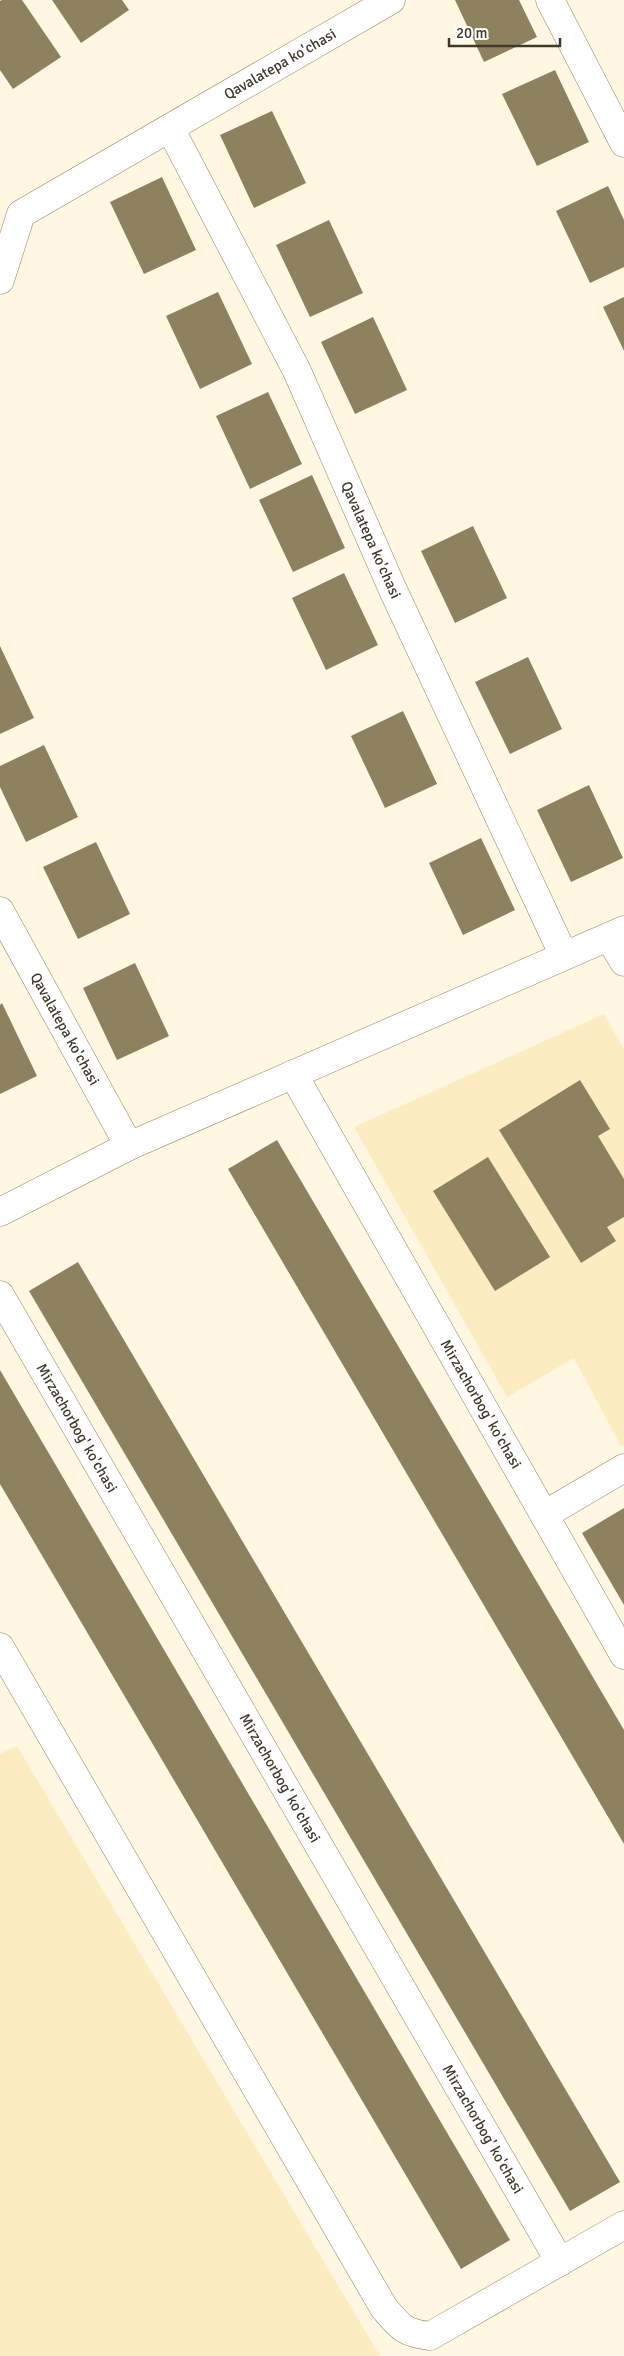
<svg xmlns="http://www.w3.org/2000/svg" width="624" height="2356" font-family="Signika,sans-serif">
<rect width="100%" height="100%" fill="#fff7e1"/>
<!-- built -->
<g fill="#fdecc1">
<path d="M604,1014L624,1049V1445L621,1446L574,1358L507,1397L354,1127Z"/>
<path d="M17,1746L380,2356H0V1754Z"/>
</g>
<!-- building -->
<g fill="#8d8160">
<path d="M2,0H22L61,57L13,89L0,70V1Z"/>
<path d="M52,0H122L129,10L81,43Z"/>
<path d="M455,0H519L537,37L484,62Z"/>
<path d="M555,70L589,142L537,166L502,94Z"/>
<path d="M272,111L306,183L254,208L220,135Z"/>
<path d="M162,177L196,250L144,274L110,202Z"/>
<path d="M608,186L624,220V267L590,283L556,211Z"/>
<path d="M329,220L363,293L310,317L276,245Z"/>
<path d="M218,292L252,364L200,389L166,316Z"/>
<path d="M624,297V351L603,307Z"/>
<path d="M373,317L407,390L355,414L321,342Z"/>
<path d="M268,392L302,464L250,489L216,416Z"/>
<path d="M312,475L345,548L293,572L259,500Z"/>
<path d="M473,526L507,598L455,623L421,551Z"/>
<path d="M344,573L378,645L326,670L292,598Z"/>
<path d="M0,646L34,718L0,734Z"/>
<path d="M528,657L562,729L510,754L475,682Z"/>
<path d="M403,711L437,784L385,808L351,736Z"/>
<path d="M44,745L78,817L26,842L0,787V766Z"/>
<path d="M589,785L623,858L571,882L537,810Z"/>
<path d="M481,838L515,910L463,935L429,863Z"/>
<path d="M96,842L130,914L78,939L43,867Z"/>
<path d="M135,963L169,1036L117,1060L83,988Z"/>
<path d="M2,1003L37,1076L0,1094V1005Z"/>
<path d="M580,1080L610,1129L598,1136L624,1179V1217L607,1227L616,1241L581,1263L499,1130Z"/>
<path d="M277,1140L624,1730V1844L228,1169Z"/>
<path d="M488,1157L550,1257L495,1291L433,1191Z"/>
<path d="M78,1262L620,2182L570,2211L29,1291Z"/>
<path d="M0,1370L510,2240L461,2269L0,1484Z"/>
<path d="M624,1508V1605L582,1533Z"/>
</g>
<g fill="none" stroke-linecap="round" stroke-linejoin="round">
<defs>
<g id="minor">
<path d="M550,0L624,143"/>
<path d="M170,128L297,371L393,590L564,956"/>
<path d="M0,280L21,214L391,0"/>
<path d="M0,911L129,1146"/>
<path d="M609,937L624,962"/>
<path d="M293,1074L624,1655"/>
<path d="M0,1212L129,1146L624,930"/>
<path d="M0,1295L560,2262"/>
<path d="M544,1515L624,1468"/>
<path d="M0,1647L384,2308C400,2327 404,2333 430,2336L624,2225"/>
</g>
</defs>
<!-- minor casing -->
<use href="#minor" stroke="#918463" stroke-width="29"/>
<!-- minor -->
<use href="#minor" stroke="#fff" stroke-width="28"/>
</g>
<g text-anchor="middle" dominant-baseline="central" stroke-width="5" stroke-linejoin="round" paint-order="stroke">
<!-- street labels -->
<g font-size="15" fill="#3f392b" stroke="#fff">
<text transform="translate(280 64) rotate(-30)">Qavalatepa ko'chasi</text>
<text transform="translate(371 540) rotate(66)">Qavalatepa ko'chasi</text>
<text transform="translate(65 1029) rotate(61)">Qavalatepa ko'chasi</text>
<text transform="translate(481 1404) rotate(60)">Mirzachorbog' ko'chasi</text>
<text transform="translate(77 1428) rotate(60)">Mirzachorbog' ko'chasi</text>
<text transform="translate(280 1778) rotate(60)">Mirzachorbog' ko'chasi</text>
<text transform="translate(483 2129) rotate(60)">Mirzachorbog' ko'chasi</text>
</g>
</g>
<!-- scale -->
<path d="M449 38v8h111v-8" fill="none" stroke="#3f392b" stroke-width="2.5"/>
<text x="456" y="38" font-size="15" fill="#3f392b" stroke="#ffffff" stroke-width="4" paint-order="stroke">20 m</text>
</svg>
